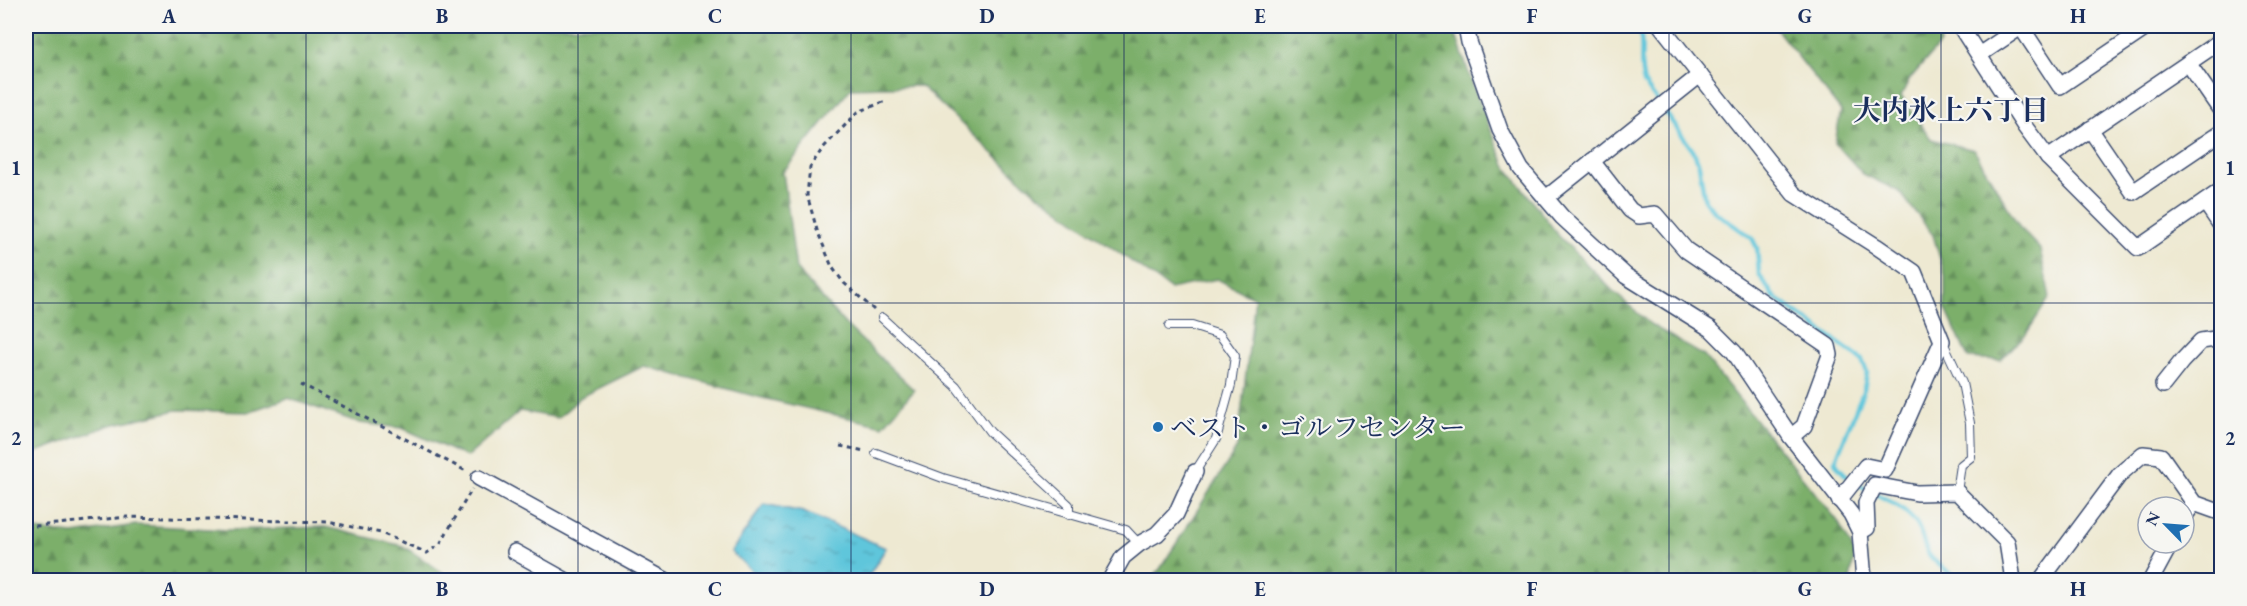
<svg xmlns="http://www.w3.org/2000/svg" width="2247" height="606" font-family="'EB Garamond','Noto Serif JP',serif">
<defs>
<pattern id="forest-firs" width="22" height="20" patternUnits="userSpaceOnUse" patternTransform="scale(1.5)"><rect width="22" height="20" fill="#7baf6a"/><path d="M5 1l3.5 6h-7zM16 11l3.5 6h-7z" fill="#648f5a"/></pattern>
<pattern id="water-ripples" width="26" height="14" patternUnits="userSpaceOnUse" patternTransform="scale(1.5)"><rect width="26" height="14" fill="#5fc6db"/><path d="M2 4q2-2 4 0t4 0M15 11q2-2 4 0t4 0" fill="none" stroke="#4ea1b5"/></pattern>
</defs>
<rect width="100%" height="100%" fill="#f6f6f2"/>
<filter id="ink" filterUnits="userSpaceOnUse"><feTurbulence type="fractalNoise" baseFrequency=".0167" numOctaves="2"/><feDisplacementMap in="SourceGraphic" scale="12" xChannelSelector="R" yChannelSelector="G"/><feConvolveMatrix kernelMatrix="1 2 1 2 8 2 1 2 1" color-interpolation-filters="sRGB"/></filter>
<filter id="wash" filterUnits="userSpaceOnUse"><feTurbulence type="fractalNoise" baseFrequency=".008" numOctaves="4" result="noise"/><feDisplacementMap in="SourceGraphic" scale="24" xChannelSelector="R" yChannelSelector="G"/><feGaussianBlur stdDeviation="1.35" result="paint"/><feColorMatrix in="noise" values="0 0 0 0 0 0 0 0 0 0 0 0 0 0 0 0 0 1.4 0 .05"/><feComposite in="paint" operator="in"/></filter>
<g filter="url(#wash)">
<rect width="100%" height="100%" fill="#eee9d2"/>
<!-- forest -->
<g fill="url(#forest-firs)" stroke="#4b6f64" stroke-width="1.5">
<path d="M26,26H1453L1473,86L1505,165L1559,236L1614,292L1650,324L1704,356L1837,520L1855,553L1850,580H1150L1160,569L1237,448L1255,298L1217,279L1170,289L1033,191L921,86L851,88L783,172L796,269L845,324L914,390L883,426L754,396L644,366L581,397L558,418L520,411L467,457L402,428L360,423L288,398L248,412L177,410L111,425L26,456Z"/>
<path d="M1774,26H1940V44L1909,80L1901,96L1931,139L1974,150L2020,228L2040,249L2050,297L2026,334L2000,360L1968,358L1945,307V275L1933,235L1900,192L1863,174L1835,143L1841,111Z"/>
<path d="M136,525L228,530L325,527L403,546L454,580H26V529L73,534Z"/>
</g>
<!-- water -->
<path fill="url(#water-ripples)" stroke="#3d7a9c" stroke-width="1.5" d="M764,504L803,512L886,548L866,580H762L731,552Z"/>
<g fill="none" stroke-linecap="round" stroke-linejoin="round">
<!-- stream -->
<path stroke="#5fc6db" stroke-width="4.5" d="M1639,26C1645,45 1638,64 1644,83L1694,152L1699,165L1705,201L1715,212L1752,238L1757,248L1759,274L1773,296L1862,360L1867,373L1864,389L1835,462C1853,492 1896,495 1916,523C1922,531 1923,544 1928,553C1935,565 1950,571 1959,580"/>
</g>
</g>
<g filter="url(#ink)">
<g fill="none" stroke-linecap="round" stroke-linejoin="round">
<defs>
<g id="lane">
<path d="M882,318L956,386L990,432L1069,505V515"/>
<path d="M1169,326H1192L1220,335L1235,356L1231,385L1216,439L1195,472"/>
<path d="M1943,342L1962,383L1970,423L1971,457L1961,465L1957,492"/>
<path d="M876,453L943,478L1126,530L1139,544"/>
</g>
<g id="street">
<path d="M1466,26L1469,42L1500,130L1521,169L1562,217L1626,276L1711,329L1734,352L1791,437L1851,514L1860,532L1864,580"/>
<path d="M1661,26L1794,194L1876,246L1914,272L1942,341L1885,470L1866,466L1839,500"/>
<path d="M1960,26L2025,127L2048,158L2138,248L2222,190"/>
<path d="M2220,26L2222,28"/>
<path d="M2021,27L2060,86L2149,26"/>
<path d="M1979,55L2022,26"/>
<path d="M2188,63L2222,112"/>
<path d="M2090,129L2133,192L2222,132"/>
<path d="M2048,158L2222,40"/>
<path d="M1592,161L1630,210L1639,216L1655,214L1686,250L1828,346L1830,355L1804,426L1791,437"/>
<path d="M1546,198L1700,75"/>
<path d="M2205,202L2222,227"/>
<path d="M2163,385L2182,361L2201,341L2222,338"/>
<path d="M479,478L665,580"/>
<path d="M2184,517L2194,503"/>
<path d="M1860,532L1867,528L1866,503L1875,485L1917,493L1957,492L2007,542L2013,580"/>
<path d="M515,552L565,580"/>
<path d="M1110,580L1123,557L1139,544L1157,534L1176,514L1195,472"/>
<path d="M2041,580L2120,474L2143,454L2161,456L2194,503L2222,513"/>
<path d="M2151,580L2171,543"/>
</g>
</defs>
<!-- lane casing -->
<use href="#lane" stroke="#3b4b6f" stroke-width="10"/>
<!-- street casing -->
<use href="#street" stroke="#3b4b6f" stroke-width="18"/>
<!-- path -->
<g stroke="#3b4b6f" stroke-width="3" stroke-dasharray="4.5 4.5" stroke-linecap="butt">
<path d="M874,310L844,283L832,267L817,230L807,195L810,167L823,148L858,112L886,101"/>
<path d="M301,384L466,471"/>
<path d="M840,446L865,451"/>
<path d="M26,527L127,517L328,522L381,533L427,553L440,544L472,489"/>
</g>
<!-- lane -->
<use href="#lane" stroke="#fff" stroke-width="8"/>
<!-- street -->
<use href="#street" stroke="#fff" stroke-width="15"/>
</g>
</g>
<!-- grid -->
<path fill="none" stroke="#1b2f5e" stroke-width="1.5" stroke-opacity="0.55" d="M306,26V580M578,26V580M851,26V580M1124,26V580M1396,26V580M1669,26V580M1941,26V580M26,303H2222"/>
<!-- markers -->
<circle fill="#1f6fb2" stroke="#f6f6f2" stroke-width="2" cx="1158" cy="427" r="6"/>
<g text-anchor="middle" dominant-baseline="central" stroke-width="4.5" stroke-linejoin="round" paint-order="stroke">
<!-- poi labels -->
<g font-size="27" fill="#1b2f5e" stroke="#f6f6f2" text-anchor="start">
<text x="1170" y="427">ベスト・ゴルフセンター</text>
</g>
<!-- neighbourhood labels -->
<g font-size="28" font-weight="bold" fill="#1b2f5e" stroke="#f6f6f2">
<text x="1951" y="110">大内氷上六丁目</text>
</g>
</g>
<!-- margin -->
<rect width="2247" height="606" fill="none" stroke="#f6f6f2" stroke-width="66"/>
<!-- north arrow -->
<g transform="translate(2166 525) rotate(295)"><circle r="28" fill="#f6f6f2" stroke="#9ea6b7" stroke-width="1.5"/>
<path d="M0-4.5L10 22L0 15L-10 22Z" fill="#1f6fb2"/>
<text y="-9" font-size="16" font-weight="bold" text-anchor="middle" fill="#1b2f5e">N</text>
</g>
<rect x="33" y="33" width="2181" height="540" fill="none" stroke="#1b2f5e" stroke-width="2"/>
<g font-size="20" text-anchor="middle" font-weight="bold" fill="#1b2f5e">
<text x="169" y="23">A</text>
<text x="442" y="23">B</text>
<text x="715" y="23">C</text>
<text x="987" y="23">D</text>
<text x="1260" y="23">E</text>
<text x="1532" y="23">F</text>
<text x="1805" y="23">G</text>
<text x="2078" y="23">H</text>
<text x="16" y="175">1</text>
<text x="2230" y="175">1</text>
<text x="16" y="445">2</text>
<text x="2230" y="445">2</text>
<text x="169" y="596">A</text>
<text x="442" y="596">B</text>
<text x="715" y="596">C</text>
<text x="987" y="596">D</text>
<text x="1260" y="596">E</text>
<text x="1532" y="596">F</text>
<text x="1805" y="596">G</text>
<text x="2078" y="596">H</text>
</g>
</svg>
